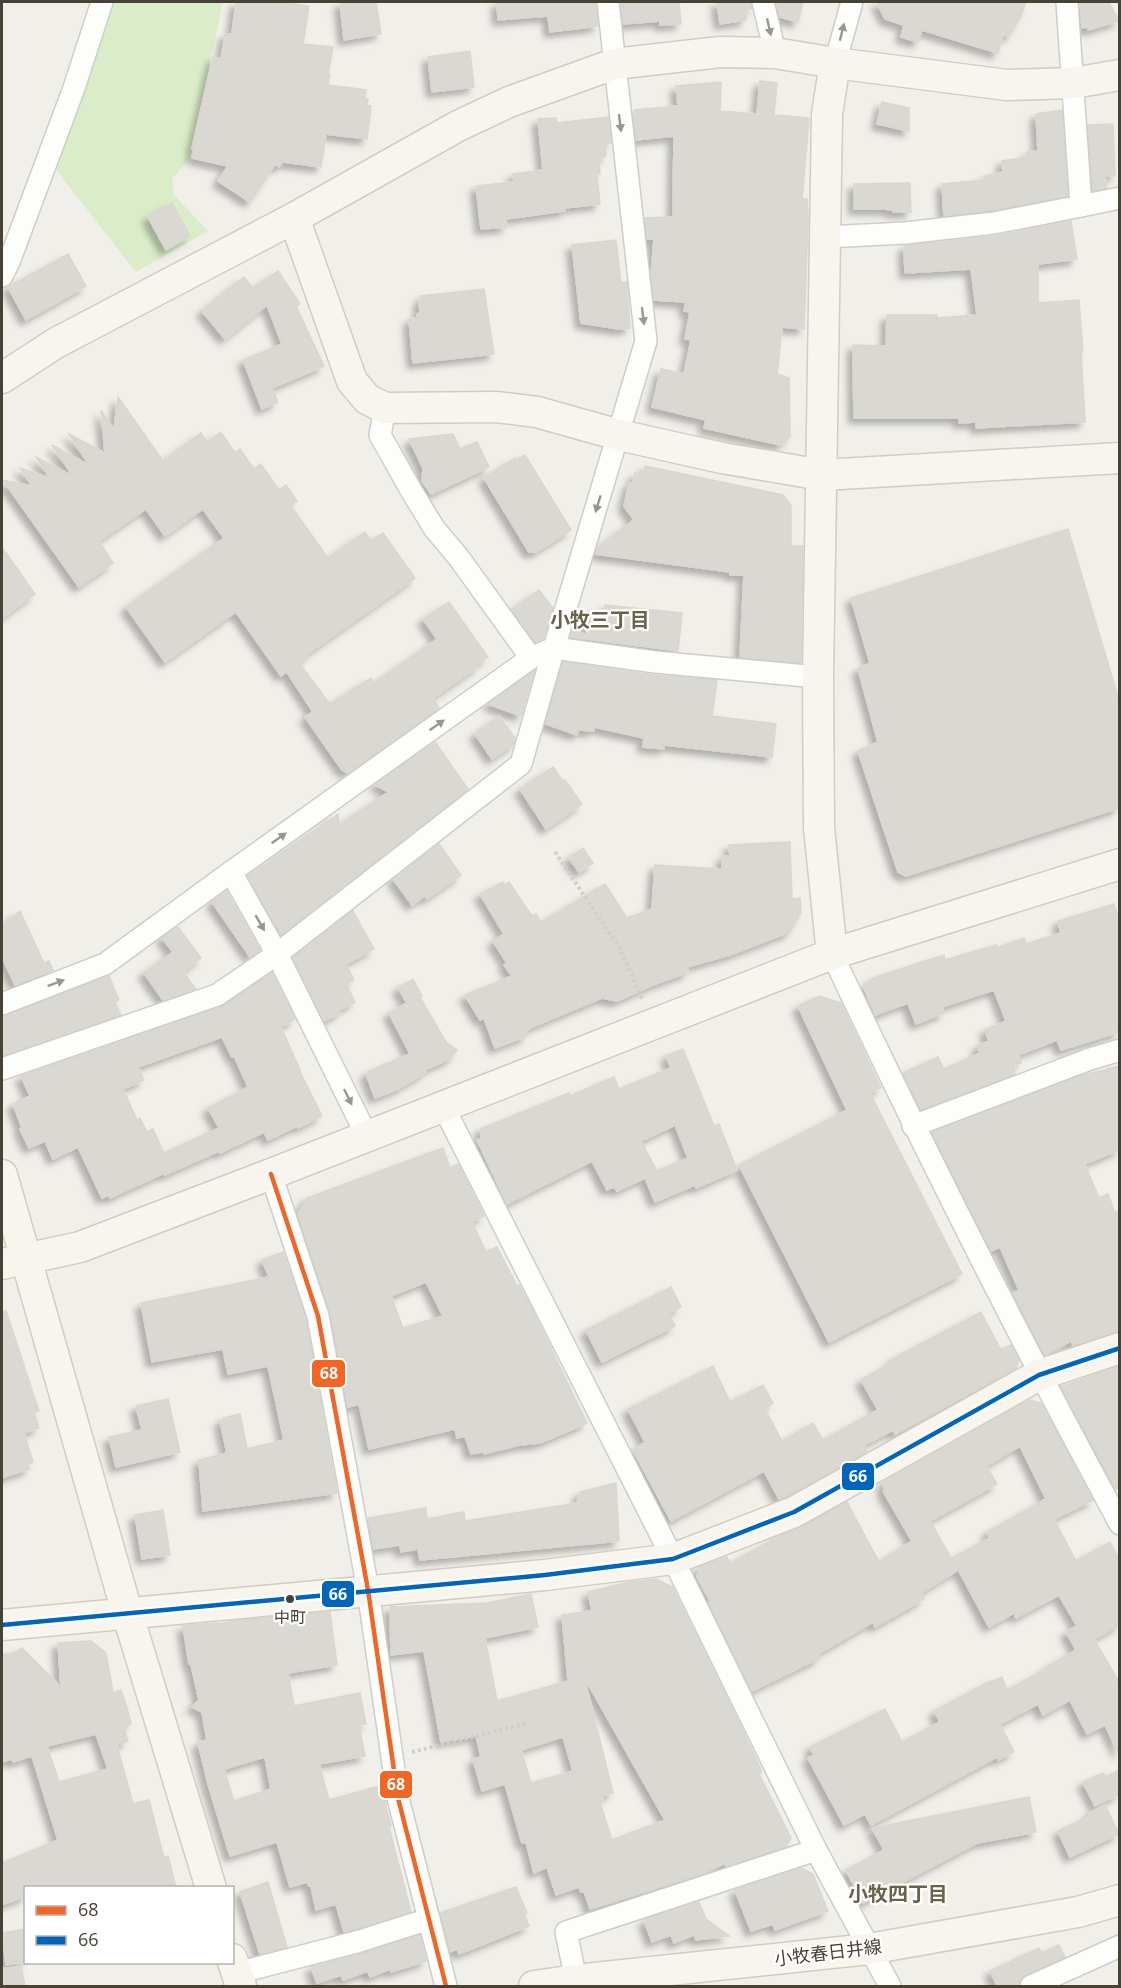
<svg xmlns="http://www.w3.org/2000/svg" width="1121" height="1988" font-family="'Open Sans','Noto Sans JP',sans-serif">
<defs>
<filter id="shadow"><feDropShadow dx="-5.5" dy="5.5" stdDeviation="3" flood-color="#0004"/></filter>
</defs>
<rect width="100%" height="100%" fill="#f0efea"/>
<!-- green -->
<path fill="#daedc8" d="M109,2H223L188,161L172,179L174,195L208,231L136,272L53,166Z"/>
<!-- building -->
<g fill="#dad8d2" stroke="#d9d7d0" stroke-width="1.5" fill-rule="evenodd" filter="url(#shadow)">
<path d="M236,2H277L309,6L303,44L333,47L328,74H330L328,85L366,90L365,99H368L367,105L371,106L367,139L326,134L321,167L283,162L279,167L275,164L250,202L218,181L228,166L192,158L194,149H192L213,57L221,59L225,34H232Z"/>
<path d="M340,2H376L381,34L344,40Z"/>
<path d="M497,2H595L598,26L550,32L548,16L498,20Z"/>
<path d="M655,2H679L681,24L660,25V21L623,24L621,4Z"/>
<path d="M717,2H751L752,9L745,8L746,20L720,24Z"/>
<path d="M776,2H803L798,22L780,17Z"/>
<path d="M877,2H1026L1020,18L1009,36L1003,35L998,53L922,30L918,42L901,37L904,25L885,19Z"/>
<path d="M1080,2H1109L1119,21L1088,30V27L1082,28Z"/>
<path d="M470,51L474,87L432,92L428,57Z"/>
<path d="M760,81L777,83L774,115L809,118L802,199H807L808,217L804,329L782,327L777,374L789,378L790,437L780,445L704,428L706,420L652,407L661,369L684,374L691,340L685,339L690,312L684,311L686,302L654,300L651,276L654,239H647L645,221V218L673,217L674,136L636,140L633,115L635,114V110L678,106L676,86L721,82L720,111L757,114Z"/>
<path d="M882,102L909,108V131L877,124Z"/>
<path d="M1062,110L1068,196L992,210L944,216L942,184L985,180L984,176L1003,172L1002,161L1028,157L1027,152L1038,151L1036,114Z"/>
<path d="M608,117L611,143H605L606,155L599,161L600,174H597L600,204L564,208L565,211L506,219L507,227L481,229L476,186L514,182L513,174L543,170L538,119L556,118L557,123Z"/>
<path d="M1113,124L1115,176H1105L1107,188L1093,191L1088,125Z"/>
<path d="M910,183L911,212H893V210L883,209H854V184Z"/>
<path d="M172,203L190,236L166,250L148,217Z"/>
<path d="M1071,221L1077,259L1038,264V303L1079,300L1083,352H1081L1085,422L976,428V422L959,423V418H854L853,345L886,346L887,315H937V318L977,315L971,269L905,273L904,246L996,236Z"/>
<path d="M616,240L621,283L627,282L630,328L619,329L581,323L572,245Z"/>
<path d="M68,254L86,286L26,320L8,287Z"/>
<path d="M278,271L300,304L296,306L324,366L272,388L278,402L262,409L243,360L282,344L267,305L225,339L202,311L244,277L253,288Z"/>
<path d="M484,289L494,354L413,363L409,319L417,318V314L420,313L419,301L422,300L421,296Z"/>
<path d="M118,397L163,461L201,433L207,442L221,432L235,453L240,449L254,469L261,464L279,490L286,485L297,501L291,506L328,558L365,532L371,541L383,533L415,578L306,655L308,657L299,663L330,704L371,678L374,683L437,639L423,619L449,602L488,657L476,665L478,667L433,698L439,708L348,773L342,770L305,717L313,712L287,672L281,676L236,612L165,662L126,607L224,538L203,509L165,536L146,509L99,541L113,563L79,587L3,480L32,486L20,468L50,478L36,457L73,476L52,445L89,465L69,434L105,453L101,410L114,430Z"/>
<path d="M453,434L460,449L477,442L489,467L431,494L422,481L423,468L409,439Z"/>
<path d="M525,455L571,530L536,552H529L484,478L515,458L516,460Z"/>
<path d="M645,466L783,495L791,505V546H803L801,663L740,657L744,575H730V572L596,554L598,547L634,520L624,506L629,483H633L635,473L643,475Z"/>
<path d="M1068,529L1119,700V808L906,876L898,872L858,751L878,742L858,669L870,663L851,598Z"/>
<path d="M2,547L35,594L2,618Z"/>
<path d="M539,590L553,608L543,639L535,642L512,610Z"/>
<path d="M605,605L682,613L678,651L570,637L573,629L586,635L588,611L605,612Z"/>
<path d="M563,662L653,675L717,680L712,716L776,724L772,757L664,745V749L643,747L644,738L594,727V731L578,730L577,735L546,724Z"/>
<path d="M534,671L521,716L488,704Z"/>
<path d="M499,716L515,738L514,744L492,759L475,734Z"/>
<path d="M435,742L468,789L281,935L248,876L338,814L339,825L389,792L375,785Z"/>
<path d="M553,767L563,781L565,780L582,804L546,829L520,789Z"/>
<path d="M790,842L792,899L800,898L801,912L790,932L730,955L687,967L689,972L653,985L617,1001L602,998L532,1027L525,1032L527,1036L495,1048L484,1018L480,1020L465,995L512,976L504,965L507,963L493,941L504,934L480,894L503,882L505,885L509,882L532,916L536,914L541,922L605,884L627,918L652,909L655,865L722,869V856H730L729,845Z"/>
<path d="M439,844L461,875L427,899L425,896L412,905L393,879Z"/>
<path d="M583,848L593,863L579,872L569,858Z"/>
<path d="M227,891L260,950L250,957L212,902Z"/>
<path d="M1114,904L1119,920V1032L1061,1050L1057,1040L1018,1055L1021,1063L1013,1065L1015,1074L921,1109L903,1073L938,1057L944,1069L980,1053L977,1046L989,1041L985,1030L1006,1021L994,990L942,1007L944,1013L916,1024L908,1003L875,1015L864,988L873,978L944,955L945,960L996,945V948L1024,938L1026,944L1061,933L1058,921Z"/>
<path d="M20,911L44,963L49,961L53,970L15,985L2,957V925Z"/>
<path d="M353,911L374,949L346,964L354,980L346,984L355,1002L338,1011L340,1013L324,1021L293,958Z"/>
<path d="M178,927L201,958L183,972L196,989L163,1000L144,973L173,952L162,938Z"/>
<path d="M272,973L295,1019L281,1027L300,1070H299L322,1116L298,1128L297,1126L268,1140L264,1132L220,1153L219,1151L165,1175L164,1173L110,1198L109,1195L102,1198L78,1147L53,1159L45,1141L29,1148L20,1129L22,1128L13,1104L30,1096L21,1076L221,1007ZM222,1037L232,1057L234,1056L248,1087L208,1108L219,1128L164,1153L153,1129L147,1132L140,1118L137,1120L123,1089L144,1080L138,1067Z"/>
<path d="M109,976L119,1000L115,1002L121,1015L2,1056V1017Z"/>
<path d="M413,979L422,996L420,997L446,1042L457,1050L450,1059L425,1070L426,1072L398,1089L375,1098L366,1074L369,1073V1071L410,1054L389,1013L407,1003L398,988Z"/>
<path d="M819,996L841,1003L881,1088L870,1093L962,1274L829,1342L739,1165L847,1110L798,1006Z"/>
<path d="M683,1049L714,1126L719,1124L737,1170L696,1188L695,1185L655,1202L645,1178L617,1191L614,1187L607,1190L592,1161L507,1204L477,1140L482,1138L480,1129L569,1093L570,1096L614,1077L619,1089L671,1068L666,1056ZM675,1125L688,1158L657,1171L641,1141Z"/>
<path d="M1119,1066V1150L1085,1164L1099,1198L1108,1194L1115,1213L1119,1211V1331L1073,1345L1071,1341L1045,1355L1013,1293L1019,1290L1000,1247L991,1251L932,1132L1080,1076Z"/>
<path d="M443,1148L450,1168L458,1164L484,1216L472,1222L486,1252L497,1247L517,1286L519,1285L530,1305L587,1423L540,1443L520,1445L484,1454L483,1452L471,1454L465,1436L457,1438L455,1429L369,1449L359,1404L348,1407L330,1312L298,1214L307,1198ZM426,1282L443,1316L403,1328L391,1296Z"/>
<path d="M283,1252L306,1319L337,1493L203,1511L199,1460L227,1453L220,1421L223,1420V1418L240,1414L247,1449L284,1440L268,1366L228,1374L223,1349L152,1362L141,1303L269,1277L262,1260Z"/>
<path d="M671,1287L681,1307L669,1313L675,1326L602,1362L586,1330Z"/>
<path d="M6,1311L39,1411L34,1412L39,1428L24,1433L33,1462L28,1464L29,1469L2,1478V1312Z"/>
<path d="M981,1312L1001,1350L1011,1345L1019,1360L1016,1368L895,1434L893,1430L864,1445L867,1451L787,1496L779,1499L764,1471L671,1521L633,1450L645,1442L628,1409L713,1366L730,1402L763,1385L773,1403L765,1409L782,1441L813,1423L823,1440L878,1410L861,1380L893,1362L892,1359Z"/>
<path d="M1119,1366V1487L1116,1489L1061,1387Z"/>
<path d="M168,1399L180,1452L116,1467L109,1437L142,1430L136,1406Z"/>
<path d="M1030,1400L1041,1403L1093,1500L1054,1519L1076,1561L1110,1542L1119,1559V1625L1094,1639L1119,1682V1754L1105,1725L1087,1734L1070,1700L1043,1715L1038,1704L1000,1724L1014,1752L998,1760L997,1757L871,1825L865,1814L844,1825L808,1758L814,1755L810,1747L885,1709L902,1742L940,1722L934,1711L987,1683L1002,1677L1007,1690L1048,1668L1047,1667L1076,1650L1066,1632L1077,1626L1059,1595L1016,1618L1014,1613L989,1627L952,1558L990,1538L987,1532L1046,1499L1020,1446L986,1466L997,1484L930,1521L958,1570L921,1593L924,1599L875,1627L873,1622L818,1654L820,1658L752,1691L709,1603L712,1605L697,1577L699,1567L727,1557L730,1563L776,1538L802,1527L847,1502L879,1562L912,1541L883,1491L885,1490L882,1483Z"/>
<path d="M616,1483L619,1541L420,1560L418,1549L401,1552L400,1545L374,1549L368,1518L426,1508L427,1519L464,1512L465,1521L577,1503L580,1492Z"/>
<path d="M163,1510L170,1555L142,1559L135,1515Z"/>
<path d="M656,1579L672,1587L737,1718L762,1772L759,1774L791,1838L786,1846L726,1866L725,1863L707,1872L590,1909L584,1891L581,1892L579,1887L556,1895L547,1867L534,1873L526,1842L522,1843L505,1784L482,1791L473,1759L481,1757L476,1736L441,1742L424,1651L391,1655L390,1607L488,1603L531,1594L538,1627L485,1638L497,1701L568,1681L562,1615L592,1611L588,1592L630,1582ZM586,1684H588L665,1820L612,1840L600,1803L603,1802L602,1796L613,1793ZM563,1737L573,1771L531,1783L521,1750Z"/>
<path d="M330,1612L337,1665L288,1673L294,1706L360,1693L366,1724L359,1725L365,1756L319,1764L329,1800L376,1787H383L386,1803H385L391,1826L389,1827L411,1912L344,1932L336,1904L316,1910L311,1886H309L307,1882L290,1887L277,1842L230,1856L208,1784L198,1742L207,1740L202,1712L192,1707L199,1700L191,1664H189L183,1626L217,1623L218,1624L241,1620ZM265,1757L271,1789L234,1801L224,1769Z"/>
<path d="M91,1641L106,1653L113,1693L121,1690L127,1708L131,1724L123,1726L128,1741L117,1745L133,1804L149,1800L164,1858L168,1856L176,1887H26V1896L2,1905V1863L58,1840L32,1756L13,1762L12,1759L2,1762V1728L4,1727L2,1708V1655L14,1653L22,1648L61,1687L58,1643ZM96,1734L108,1769L59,1782L47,1746Z"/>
<path d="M1119,1770V1794L1095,1806L1083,1782L1103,1773L1106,1777Z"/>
<path d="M1029,1797L1036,1832L977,1843L863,1903L846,1870L884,1850L872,1828Z"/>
<path d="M1105,1805L1119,1834L1070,1857L1058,1831L1090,1816L1089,1813Z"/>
<path d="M801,1868L813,1874L828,1911L775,1930L773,1924L751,1931L735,1890Z"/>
<path d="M268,1882L287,1947L260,1954L240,1892Z"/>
<path d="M516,1887L527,1913L524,1914L529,1926L459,1954L457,1949L450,1952L440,1913Z"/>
<path d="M699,1902L706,1919L729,1936L696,1940L694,1935L674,1943L671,1935L652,1942L644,1920Z"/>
<path d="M26,1929V1962L6,1965L2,1933Z"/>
<path d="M420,1935L426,1961L391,1972L390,1969L370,1977L368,1971L343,1980L341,1975L317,1983L311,1967L363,1953Z"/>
<path d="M1059,1945L1065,1957L1025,1975L1020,1979L1019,1986H997L990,1971L1039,1948L1042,1953Z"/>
<path d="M21,1966L25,1986H2V1969Z"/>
</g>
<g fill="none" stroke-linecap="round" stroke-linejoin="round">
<defs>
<g id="street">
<path d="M763,2L775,53"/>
<path d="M835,63L852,2"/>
<path d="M1081,206L1120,198"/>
<path d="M825,237L905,233L994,223L1081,206L1067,2"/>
<path d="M2,276L9,262L74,88L102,2"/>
<path d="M385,408L380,435L412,492L434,528L459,558L531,658"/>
<path d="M231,872L277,954L367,1136"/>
<path d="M832,954C923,1147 1018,1336 1120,1524"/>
<path d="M2,1004L105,964L231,872L531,658L554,648L646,341L608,2"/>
<path d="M2,1069L217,995L277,954L521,764L554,648L655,662L818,677"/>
<path d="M443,1106L673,1559L816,1850L890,1986"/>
<path d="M913,1126L1090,1059L1120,1050"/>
<path d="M271,1174L318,1316L368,1590L398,1798L446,1986"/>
<path d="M237,1973L360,1941L429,1919"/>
<path d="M576,1980L566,1932L816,1850"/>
<path d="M1031,1986L1120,1946"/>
</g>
<g id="secondary">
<path d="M294,218L352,381L367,399L385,408L496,407L537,412L619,435L722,458L822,475L1120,458"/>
<path d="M2,378L56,343L294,218L458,126L509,102L614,64L720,52L775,53L835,63L1007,85L1073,83L1120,75"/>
<path d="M832,954L819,828L818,677L827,114L835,63"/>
<path d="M2,1175L127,1612L211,1888"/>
<path d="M2,1264L80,1247L271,1174L832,954L1120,864"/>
<path d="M2,1625L545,1575L673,1559L794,1512L1039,1375L1120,1348"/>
<path d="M232,1959L241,1986"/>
<path d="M534,1986L576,1980L869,1949L1078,1912L1120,1900"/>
</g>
</defs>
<!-- street casing -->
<use href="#street" stroke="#cecdc7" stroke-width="24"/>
<!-- secondary casing -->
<use href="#secondary" stroke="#d0cec0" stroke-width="33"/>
<!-- path -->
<g stroke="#d1cfca" stroke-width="4" stroke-dasharray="3 3" stroke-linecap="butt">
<path d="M555,852L620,949L643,1001"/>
<path d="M412,1752L528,1723"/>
</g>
<!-- street -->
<use href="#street" stroke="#fdfdfc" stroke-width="21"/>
<!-- secondary -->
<use href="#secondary" stroke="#f7f5ee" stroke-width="30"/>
<defs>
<path id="bus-1" d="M271,1174L318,1316L368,1590L398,1798L446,1986"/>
<path id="bus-2" d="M2,1625L545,1575L673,1559L794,1512L1039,1375L1120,1348"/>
</defs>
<!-- bus-1 casing -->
<use href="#bus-1" stroke="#fff" stroke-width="9"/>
<!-- bus-2 casing -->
<use href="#bus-2" stroke="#fff" stroke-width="9"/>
<!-- bus-1 -->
<use href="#bus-1" stroke="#f26522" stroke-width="4.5"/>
<!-- bus-2 -->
<use href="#bus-2" stroke="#0065bd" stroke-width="4.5"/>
</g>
<!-- one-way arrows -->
<defs><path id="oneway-solid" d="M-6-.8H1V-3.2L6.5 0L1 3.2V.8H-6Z" transform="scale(1.5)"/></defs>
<g fill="#99968f">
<use href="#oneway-solid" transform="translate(769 27) rotate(77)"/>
<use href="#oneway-solid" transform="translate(842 32) rotate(-76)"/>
<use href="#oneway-solid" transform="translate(620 123) rotate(83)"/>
<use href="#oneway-solid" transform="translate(643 316) rotate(83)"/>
<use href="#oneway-solid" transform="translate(598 504) rotate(107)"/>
<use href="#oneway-solid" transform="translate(437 725) rotate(-35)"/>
<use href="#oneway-solid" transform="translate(279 838) rotate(-35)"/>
<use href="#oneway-solid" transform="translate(260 923) rotate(60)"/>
<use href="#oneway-solid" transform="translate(56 983) rotate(-21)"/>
<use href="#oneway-solid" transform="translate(348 1097) rotate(64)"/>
</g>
<!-- markers -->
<circle fill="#474235" stroke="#fff" stroke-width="2" cx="290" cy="1599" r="5"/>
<g text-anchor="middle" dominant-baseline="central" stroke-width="4.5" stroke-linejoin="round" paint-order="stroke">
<!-- bus labels -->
<g font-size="16" fill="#474235" stroke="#fff">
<text x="290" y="1617">中町</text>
</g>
<!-- street labels -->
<g font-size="18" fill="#474235" stroke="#fff">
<text transform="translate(828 1952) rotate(-7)">小牧春日井線</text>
</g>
<!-- neighbourhood labels -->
<g font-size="20" font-weight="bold" fill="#6b624b" stroke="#fff">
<text x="600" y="619">小牧三丁目</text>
<text x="898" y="1893">小牧四丁目</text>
</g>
</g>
<g stroke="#fff" stroke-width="2">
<rect x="311" y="1359" width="35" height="29" rx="6" fill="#f26522"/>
<rect x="841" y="1462" width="34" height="29" rx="6" fill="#0065bd"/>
<rect x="321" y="1580" width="34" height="28" rx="6" fill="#0065bd"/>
<rect x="379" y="1770" width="34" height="29" rx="6" fill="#f26522"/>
</g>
<g font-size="16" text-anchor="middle" font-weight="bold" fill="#fff">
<text x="329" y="1379">68</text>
<text x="858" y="1482">66</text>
<text x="338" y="1600">66</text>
<text x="396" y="1790">68</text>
</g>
<!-- border -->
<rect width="1121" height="1988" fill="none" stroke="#474235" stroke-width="6"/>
<!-- legend -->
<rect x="24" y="1886" width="210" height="78" fill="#ffffff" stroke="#b5b3ae" stroke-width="1.5"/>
<rect x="36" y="1906" width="30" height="9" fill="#f26522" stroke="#b5b3ae" stroke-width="1.5"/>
<text x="78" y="1916" font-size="18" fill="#474235">68</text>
<rect x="36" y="1936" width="30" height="9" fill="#0065bd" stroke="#b5b3ae" stroke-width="1.5"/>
<text x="78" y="1946" font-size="18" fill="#474235">66</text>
</svg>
